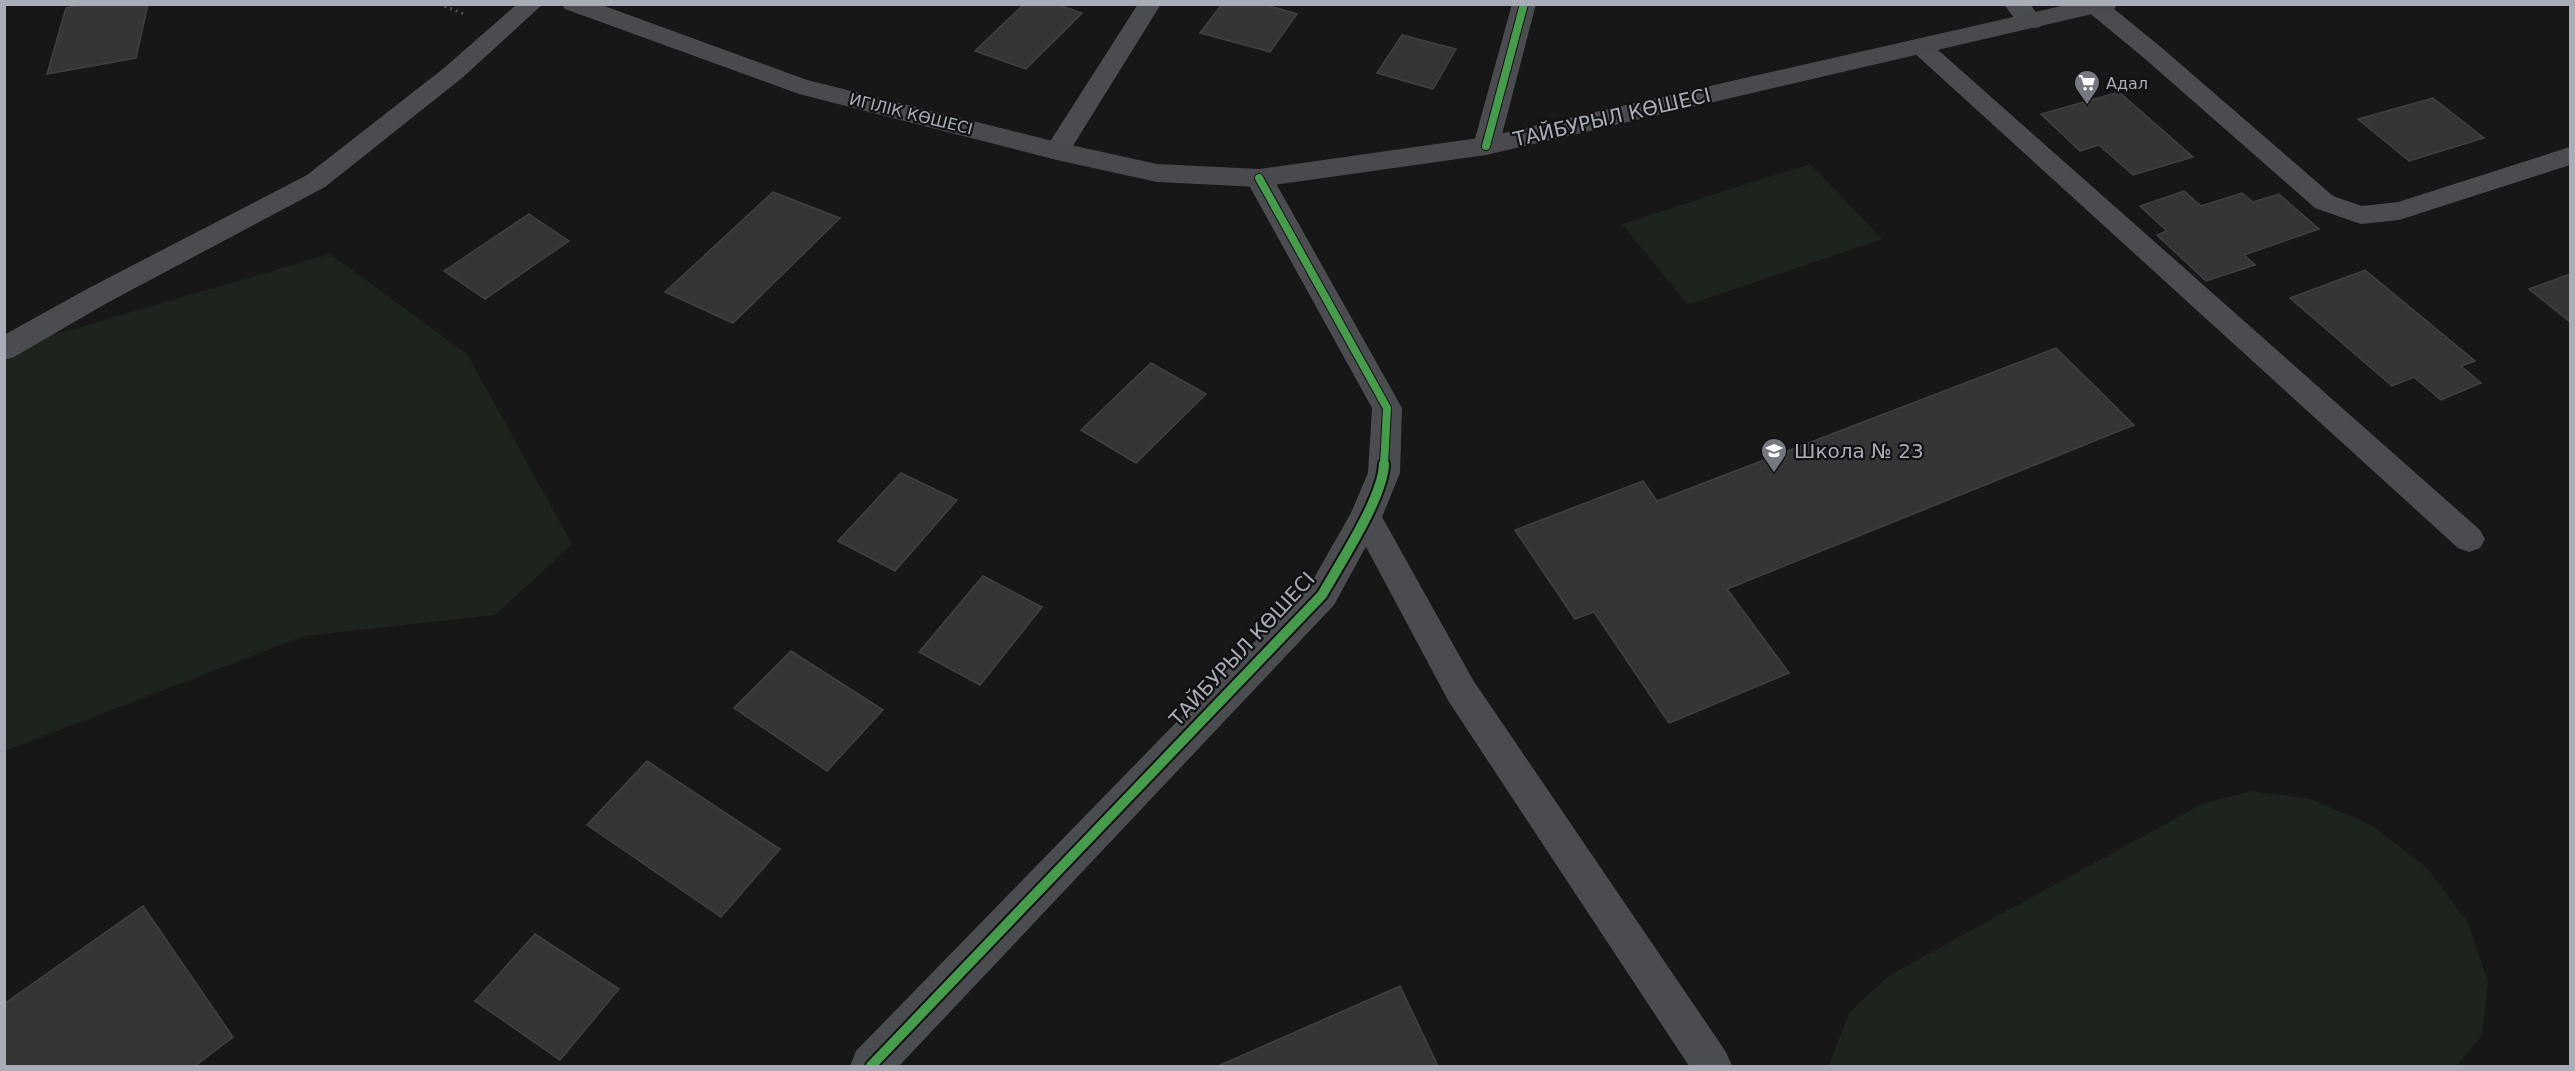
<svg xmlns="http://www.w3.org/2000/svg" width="2575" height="1071" font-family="'DejaVu Sans',sans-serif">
<rect width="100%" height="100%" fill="#171717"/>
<!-- green -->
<g fill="#1d241e">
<path d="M1810,164L1882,239L1688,305L1622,224Z"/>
<path d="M330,254L467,354L572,544L495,615L304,636L5,751V349Z"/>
<path d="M2251,791L2310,799L2371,825L2427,868L2468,923L2488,982L2482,1035L2457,1066H1829L1849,1013L1890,975L2202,804Z"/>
</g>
<!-- building -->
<g fill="#353536" stroke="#3f4043" stroke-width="1.5">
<path d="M86,4H148L136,58L47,74L66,8Z"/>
<path d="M1024,4H1056L1082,13L1026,69L975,51Z"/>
<path d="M1222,4H1263L1297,14L1270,52L1200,33Z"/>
<path d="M1402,35L1456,49L1433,89L1377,73Z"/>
<path d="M2119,92L2193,157L2133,175L2099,145L2080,151L2041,114Z"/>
<path d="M2433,98L2484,138L2409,161L2358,119Z"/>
<path d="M2184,191L2201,206L2242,193L2253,202L2279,194L2319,229L2244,255L2255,265L2206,281L2157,235L2167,231L2140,206Z"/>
<path d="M773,192L840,218L733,323L665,292Z"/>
<path d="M529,214L569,241L485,299L444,271Z"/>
<path d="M2365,270L2475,361L2461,366L2481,383L2441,400L2414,377L2392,386L2290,298Z"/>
<path d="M2570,274V322L2529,289Z"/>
<path d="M2056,348L2134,425L1727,589L1789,673L1669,723L1594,612L1575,619L1515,530L1643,481L1657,501Z"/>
<path d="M1151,363L1206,394L1136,463L1081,430Z"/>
<path d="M901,473L957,500L895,571L838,541Z"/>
<path d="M983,576L1042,607L980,685L919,652Z"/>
<path d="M791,651L883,710L827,771L734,708Z"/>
<path d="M647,761L780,849L721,917L587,825Z"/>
<path d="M143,906L233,1037L195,1066H4V1004Z"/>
<path d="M535,934L619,989L560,1060L475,1001Z"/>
<path d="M1400,986L1438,1066H1218Z"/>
</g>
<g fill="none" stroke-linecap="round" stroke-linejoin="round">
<!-- path -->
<path stroke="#4d4e52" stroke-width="3" stroke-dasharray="2 4" stroke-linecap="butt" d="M439,4L464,14"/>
<!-- lane -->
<g fill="#4b4c50" fill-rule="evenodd">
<path d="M517,4H543L462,78L325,187L107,303L14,357L4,360V335L87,289L307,175L444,68Z"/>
<path d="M1138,4H1161L1066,157L1057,160L1048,157L1044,151Z"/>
<path d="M2084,4H2108L2162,48L2333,196L2362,206L2398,202L2570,147V165L2399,220L2361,224L2352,221L2315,208L2144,58L2087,11Z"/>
<path d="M1920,39L1928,41L2480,530L2485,539L2480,548L2469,552L2458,548L1912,51L1908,46L1912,41Z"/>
<path d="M1366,504L1377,508L1473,680L1726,1052L1732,1066H1689L1449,702L1350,517L1355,508Z"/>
</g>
<!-- street -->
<g fill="#4b4c50" fill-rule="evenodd">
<path d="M1512,4H1536L1499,146L1495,152L1486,155L1477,152L1473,146Z"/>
<path d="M2004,4H2030L2043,22L2040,27C2022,32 2014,18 2004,4Z"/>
<path d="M1259,169L1269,171L1273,178L1402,408L1400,473L1382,517L1334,605L899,1066H850L856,1051L1310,585L1351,513L1368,473L1372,408L1245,178L1249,171Z"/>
</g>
<!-- secondary -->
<path fill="#4a4a4e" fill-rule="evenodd" d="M562,4H599L807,80L1057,142L1157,164L1259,169L1486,137L2070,4H2117L2114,9L2105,11L1486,155L1259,187L1157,182L1057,160L799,94L565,9Z"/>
<defs>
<g id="cycleway-far1">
<path d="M1486,146L1524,4"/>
<path d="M1259,178L1387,408L1384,465"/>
</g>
<path id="cycleway" d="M871,1066L1322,595C1340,563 1383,498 1384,464"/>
</defs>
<!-- cycleway-far1 casing -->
<use href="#cycleway-far1" stroke="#111113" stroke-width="10"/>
<!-- cycleway casing -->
<use href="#cycleway" stroke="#111113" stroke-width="14"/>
<!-- cycleway-far1 -->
<use href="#cycleway-far1" stroke="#469c4c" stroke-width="8"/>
<!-- cycleway -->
<use href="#cycleway" stroke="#469c4c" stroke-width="10"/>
</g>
<!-- icons -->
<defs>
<symbol id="supermarket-pin" viewBox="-11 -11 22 30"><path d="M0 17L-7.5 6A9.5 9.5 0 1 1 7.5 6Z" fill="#757880" stroke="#111113"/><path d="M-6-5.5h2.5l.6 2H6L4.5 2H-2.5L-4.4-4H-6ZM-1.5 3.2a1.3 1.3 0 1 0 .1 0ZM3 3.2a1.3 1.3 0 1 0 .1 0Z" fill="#fff"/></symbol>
<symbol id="school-pin" viewBox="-11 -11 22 30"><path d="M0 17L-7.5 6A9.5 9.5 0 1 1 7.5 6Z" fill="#757880" stroke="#111113"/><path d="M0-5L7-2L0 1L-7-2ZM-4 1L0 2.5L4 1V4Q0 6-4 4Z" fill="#fff"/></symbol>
</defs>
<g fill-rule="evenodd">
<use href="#supermarket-pin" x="2072" y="68" width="30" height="40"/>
<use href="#school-pin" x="1759" y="436" width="30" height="40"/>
</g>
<g text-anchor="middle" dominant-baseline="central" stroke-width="4.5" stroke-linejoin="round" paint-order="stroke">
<!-- far-poi labels -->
<g font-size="16" fill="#a8adb8" stroke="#111113" text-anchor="start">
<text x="2106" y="83">Адал</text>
</g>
<!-- far-street labels -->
<g font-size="16" fill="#a8adb8" stroke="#111113">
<text transform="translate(911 114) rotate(14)">ИГІЛІК КӨШЕСІ</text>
</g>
<!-- street labels -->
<g font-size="20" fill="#a8adb8" stroke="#111113">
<text transform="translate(1612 117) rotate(-13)">ТАЙБУРЫЛ КӨШЕСІ</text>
<text transform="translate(1242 649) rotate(-47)">ТАЙБУРЫЛ КӨШЕСІ</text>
</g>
<!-- poi labels -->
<g font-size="20" fill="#a8adb8" stroke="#111113" text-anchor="start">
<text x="1794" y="451">Школа № 23</text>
</g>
</g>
<!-- border -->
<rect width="2575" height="1071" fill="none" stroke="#a8adb8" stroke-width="12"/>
</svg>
